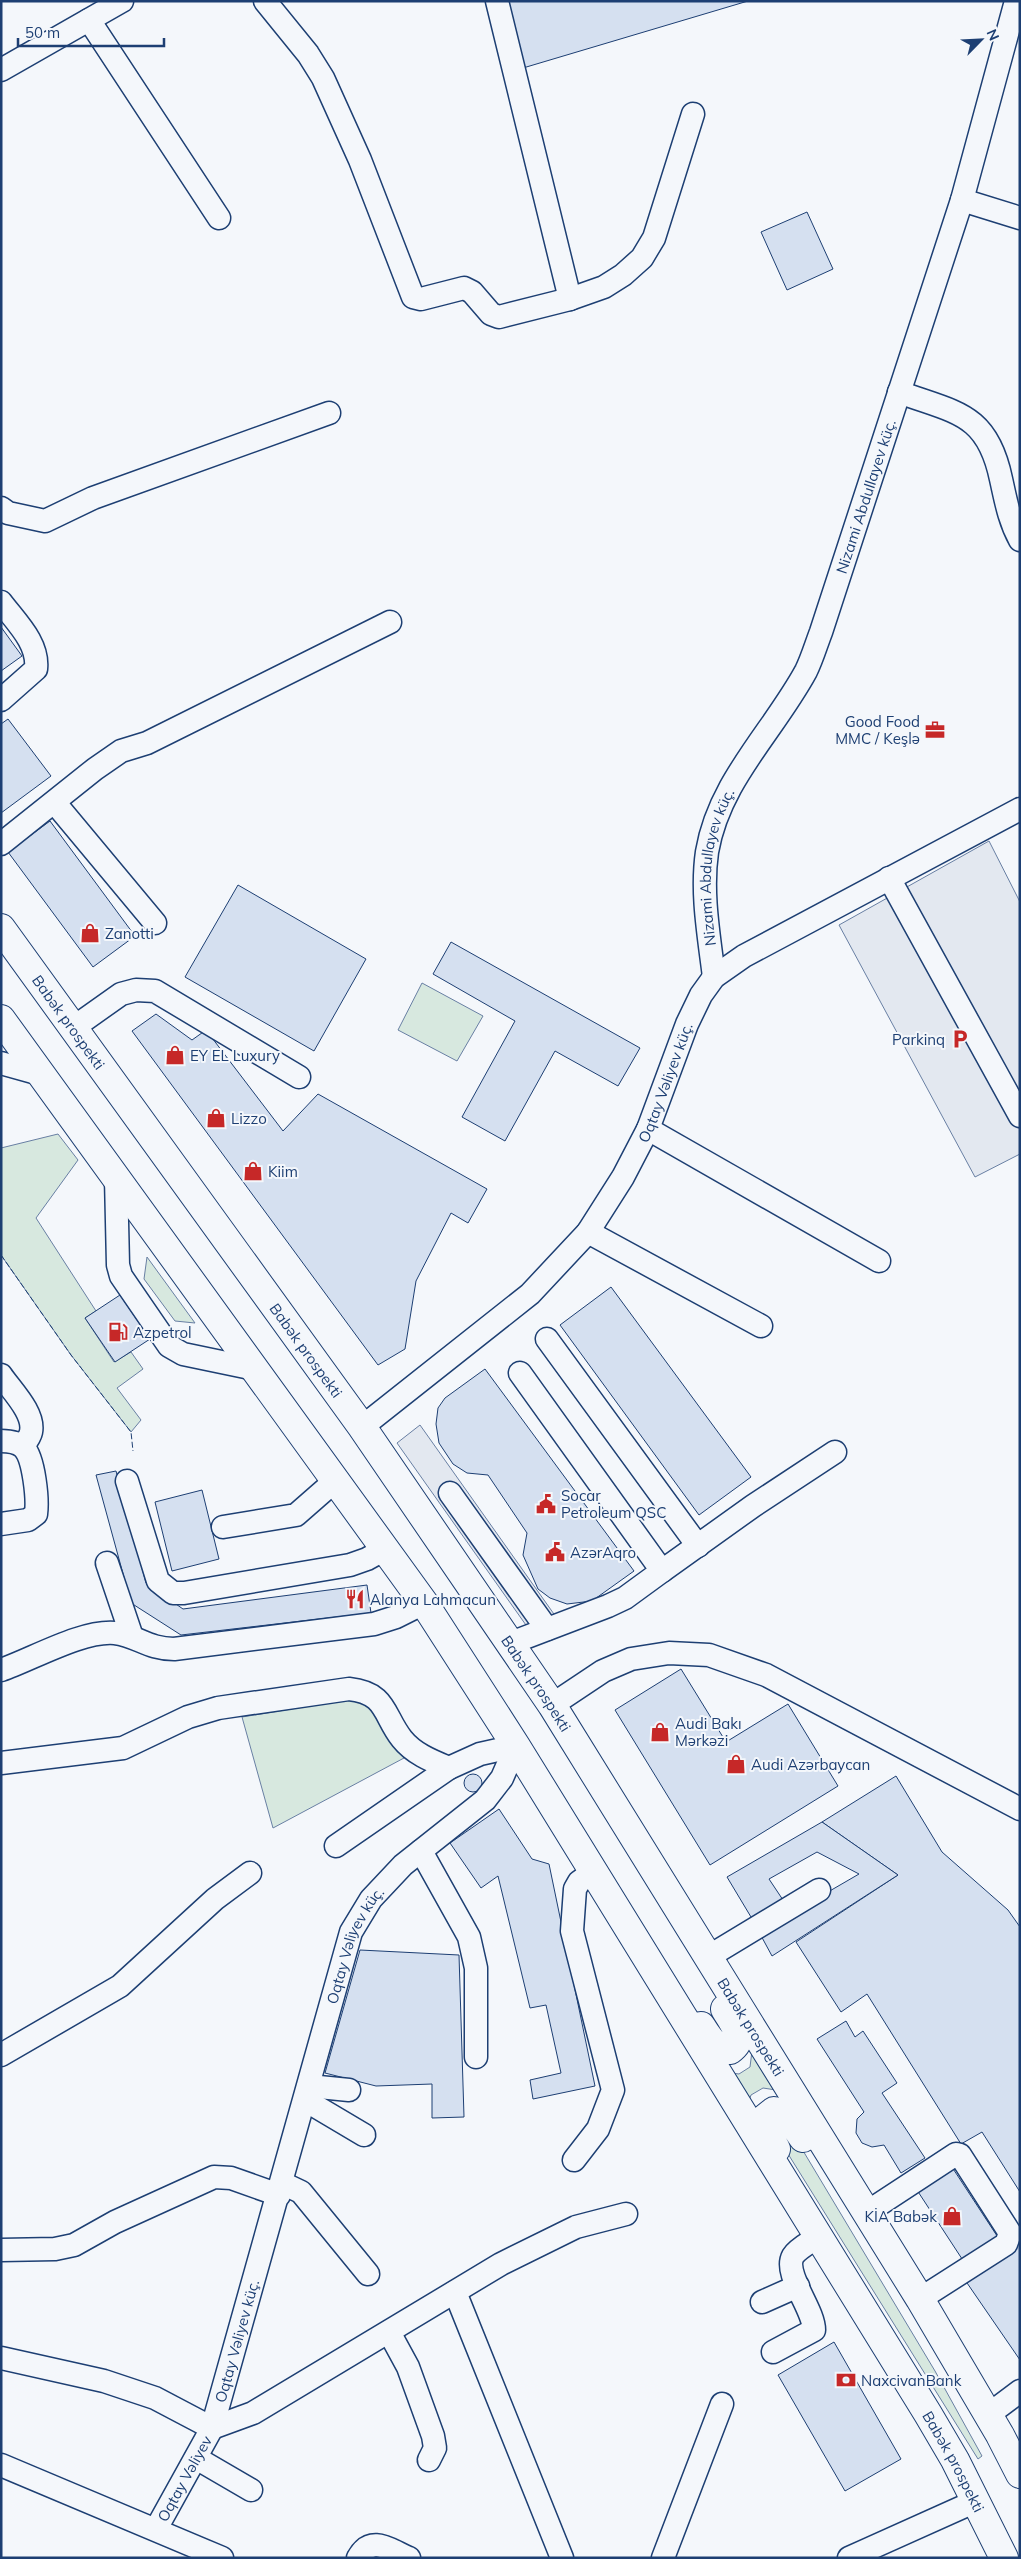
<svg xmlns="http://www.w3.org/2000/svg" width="1021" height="2559" font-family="Mulish,sans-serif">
<rect width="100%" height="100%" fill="#f4f7fb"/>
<!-- green -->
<g fill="#d7e8df" stroke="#687fa3">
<path d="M422,983L483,1016L457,1061L398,1030Z"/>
<path d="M58,1134L78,1160L36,1218L96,1311L85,1318L114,1362L131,1352L143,1369L117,1388L141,1420L131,1432L71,1355L1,1255V1148Z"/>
<path d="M147,1257L195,1323L175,1321L144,1279Z"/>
<path d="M353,1699L370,1707L404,1758L273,1828L242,1717Z"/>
<path d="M752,2051L776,2090L763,2088L751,2095L746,2109L724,2072L739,2074L750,2067Z"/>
<path d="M778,2131L793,2134L935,2371L982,2456L978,2459L780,2141Z"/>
</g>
<!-- parking -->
<g fill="#e3e8f0" stroke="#687fa3">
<path d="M989,841L1020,902V1154L975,1177L839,925Z"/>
<path d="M420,1425L561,1624L533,1635L397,1443Z"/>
</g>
<!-- building -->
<g fill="#d5e0f0" stroke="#1d3f73">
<path d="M506,1H748L523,68Z"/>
<path d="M807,212L833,269L787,290L761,232Z"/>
<path d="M1,627L22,656L1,671Z"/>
<path d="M8,719L51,776L1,813V724Z"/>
<path d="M50,821L135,936L93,967L8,852Z"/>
<path d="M238,885L366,959L314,1051L185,977Z"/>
<path d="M451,942L640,1048L618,1086L555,1051L505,1141L462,1117L515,1021L433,974Z"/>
<path d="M156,1014L192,1040L206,1030L283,1131L318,1094L487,1189L468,1223L451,1213L416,1281L405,1349L378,1365L132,1031Z"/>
<path d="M611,1287L751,1477L699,1515L560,1325Z"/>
<path d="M120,1295L150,1339L115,1362L85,1318Z"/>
<path d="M485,1369L634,1571L592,1601L567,1604L550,1598L538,1589L523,1555L527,1533L488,1475L467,1473L453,1464L439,1443L436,1424L438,1408L445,1398Z"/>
<path d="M116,1471L146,1583L183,1609L367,1585L371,1613L181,1635L131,1603L96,1475Z"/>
<path d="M202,1490L219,1559L172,1571L155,1502Z"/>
<path d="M681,1669L726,1742L788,1704L838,1786L710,1865L615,1710Z"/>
<circle cx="473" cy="1783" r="9"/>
<path d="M896,1776L942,1852L1008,1910L1020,1927V2192L982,2132L961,2144L867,1994L841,2012L796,1942L898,1875L822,1822Z"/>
<path d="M499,1809L532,1859L549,1864L595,2086L533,2099L530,2080L561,2073L546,2005L530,2008L498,1876L481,1888L450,1843Z"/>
<path d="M822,1822L898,1875L772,1956L759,1932L859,1874L817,1852L769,1879L785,1903L754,1922L727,1877Z"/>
<path d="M360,1950L459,1955L464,2117L432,2118V2084L376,2086L325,2073Z"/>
<path d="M846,2021L855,2037L863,2031L897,2083L882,2093L925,2158L901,2173L884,2145L872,2147L862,2143L856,2133L857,2119L864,2112L817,2039Z"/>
<path d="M948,2161L1001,2242L966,2265L913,2184Z"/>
<path d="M1020,2242V2360L965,2280Z"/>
<path d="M834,2342L901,2459L845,2491L778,2375Z"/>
</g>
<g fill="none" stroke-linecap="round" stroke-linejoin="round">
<defs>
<g id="minor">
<path d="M265,1L308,54L323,78L360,160L413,297L421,299L464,288L472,292L491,314L499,317L570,299L604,287L623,275L642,258L654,238L693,114"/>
<path d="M497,1L570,299"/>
<path d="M89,20L219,218"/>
<path d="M1,70L122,1"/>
<path d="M962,200L1020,218"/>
<path d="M899,392C955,413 987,412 1001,479C1006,501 1009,520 1020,540"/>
<path d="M1,508L8,513L45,521L93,498L329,413"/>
<path d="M1,602C16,622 39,643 36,669L1,700"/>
<path d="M55,803L155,923"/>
<path d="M1,844L95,769L121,751L147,743L390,622"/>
<path d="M889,878L1020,1116"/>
<path id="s1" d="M714,977C709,936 701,893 707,852C719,781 773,732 806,671C812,659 816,645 821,632L962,200L1016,1"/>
<path d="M73,1028L121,994L136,990L155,991L299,1077"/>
<path d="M1,1063L40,1074"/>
<path d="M648,1129L879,1261"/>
<path d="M116,1178L118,1265L121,1276L169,1346L183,1354L255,1369"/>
<path d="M588,1232L761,1326"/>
<path d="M547,1339L698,1546"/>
<path d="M1,1375C11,1390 35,1413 31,1432C30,1437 26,1442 23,1446"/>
<path id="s2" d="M362,1427L530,1294L588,1232L623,1177L648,1129L687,1024L701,995L714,977L744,956L1020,809"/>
<path d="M1,1441C9,1441 18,1442 24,1448C34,1459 38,1499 36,1514L28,1520L1,1524"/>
<path d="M127,1481L158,1581L173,1593H184L350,1565L367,1559L385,1549"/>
<path d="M450,1493L547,1629"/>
<path d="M223,1527L296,1515L336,1480"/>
<path d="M107,1563L132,1637"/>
<path d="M662,1571L753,1506L835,1452"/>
<path d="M511,1643L608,1606L625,1598L662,1571L520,1373"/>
<path d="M1,1670C33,1659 82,1630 115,1633C138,1636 148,1649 174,1649L374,1624L396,1617L424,1603"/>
<path d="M552,1705L603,1671L631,1659L669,1653L709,1655L766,1675L1020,1809"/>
<path d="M1,1763L123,1748L188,1717L218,1708L349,1689C387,1693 383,1715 402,1739C414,1754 432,1761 449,1768L480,1754L516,1746"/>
<path d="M336,1846L449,1768"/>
<path d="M421,1851L469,1937L476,1968V2057"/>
<path d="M708,1957L819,1890"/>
<path d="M1,2055L120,1986L215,1899L250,1873"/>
<path d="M309,2086L349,2090"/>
<path d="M305,2100L364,2135"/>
<path d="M574,2160L598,2129L613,2090L572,1931L575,1889L579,1882L593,1872"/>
<path d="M282,2183L301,2192L368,2274"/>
<path d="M866,2213L956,2154L960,2155L1010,2233L1006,2244L920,2299"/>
<path d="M1,2250L55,2249L74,2245L115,2222L214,2177L231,2178L279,2195"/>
<path d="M455,2292L562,2558"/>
<path d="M762,2302L798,2286"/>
<path d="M389,2332L408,2367L433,2436L435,2448L429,2460"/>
<path d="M773,2352L814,2330C814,2309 783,2274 793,2256C798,2248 811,2242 819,2236"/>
<path d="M1,2358L104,2381L155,2398L212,2428L253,2413L501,2264L576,2227L626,2214"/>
<path d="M988,2415L1020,2391"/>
<path d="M196,2458L251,2490"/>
<path d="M1,2465L222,2558"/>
<path id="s3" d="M156,2529L212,2428L351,1932L371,1899L403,1865L485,1800L502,1778L516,1746"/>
<path d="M358,2558C371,2534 390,2550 409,2558"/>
<path d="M663,2558L722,2404"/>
<path d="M849,2558L976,2501"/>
</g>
<g id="major">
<path id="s4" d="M1,928L362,1427L552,1705L920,2299L1000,2435L1020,2474"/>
<path id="s5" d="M1,1019L424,1603L516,1746L928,2414L955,2460L1004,2558"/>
<path d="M701,2026C708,2037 716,2051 730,2050C747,2038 733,2023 725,2009"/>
<path d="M776,2149L764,2127V2119L774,2111L787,2115L803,2138"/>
</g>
</defs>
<!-- minor casing -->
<use href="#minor" stroke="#1d3f73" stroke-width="25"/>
<!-- major casing -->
<use href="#major" stroke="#1d3f73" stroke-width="30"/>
<!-- minor -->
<use href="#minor" stroke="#f4f7fb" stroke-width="22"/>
<!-- major -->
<use href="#major" stroke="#f4f7fb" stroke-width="28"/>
<!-- fence -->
<path stroke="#1d3f73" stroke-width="1" stroke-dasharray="6 2.5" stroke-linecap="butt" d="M1,1255L71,1355L131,1432L133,1451"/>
</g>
<!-- icons -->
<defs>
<symbol id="office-bare" viewBox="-9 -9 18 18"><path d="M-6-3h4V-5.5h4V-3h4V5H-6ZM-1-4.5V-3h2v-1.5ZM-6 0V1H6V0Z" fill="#c62828" stroke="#f4f7fb" stroke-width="2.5" paint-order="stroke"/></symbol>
<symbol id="shop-bare" viewBox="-9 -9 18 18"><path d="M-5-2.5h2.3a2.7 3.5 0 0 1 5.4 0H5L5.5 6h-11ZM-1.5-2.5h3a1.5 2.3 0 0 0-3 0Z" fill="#c62828" stroke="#f4f7fb" stroke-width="2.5" paint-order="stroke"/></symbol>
<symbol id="parking-bare" viewBox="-9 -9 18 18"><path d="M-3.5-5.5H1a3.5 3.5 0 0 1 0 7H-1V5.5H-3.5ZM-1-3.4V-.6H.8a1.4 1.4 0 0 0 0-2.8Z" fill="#c62828" stroke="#f4f7fb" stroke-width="2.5" paint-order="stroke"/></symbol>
<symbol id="fuel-bare" viewBox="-9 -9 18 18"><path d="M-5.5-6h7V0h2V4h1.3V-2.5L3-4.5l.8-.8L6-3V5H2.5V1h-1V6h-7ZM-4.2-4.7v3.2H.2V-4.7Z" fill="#c62828" stroke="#f4f7fb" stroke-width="2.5" paint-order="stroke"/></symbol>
<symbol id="civic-bare" viewBox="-9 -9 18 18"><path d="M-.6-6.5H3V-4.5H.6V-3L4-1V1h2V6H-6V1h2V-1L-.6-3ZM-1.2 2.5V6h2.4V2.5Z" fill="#c62828" stroke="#f4f7fb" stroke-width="2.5" paint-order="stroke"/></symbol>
<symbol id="restaurant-bare" viewBox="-9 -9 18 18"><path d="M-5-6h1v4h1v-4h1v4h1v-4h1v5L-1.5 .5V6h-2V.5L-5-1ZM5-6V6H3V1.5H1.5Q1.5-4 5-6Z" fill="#c62828" stroke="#f4f7fb" stroke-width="2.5" paint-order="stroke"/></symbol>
<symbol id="bank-bare" viewBox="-9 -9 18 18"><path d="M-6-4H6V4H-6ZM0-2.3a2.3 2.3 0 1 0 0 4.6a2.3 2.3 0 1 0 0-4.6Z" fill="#c62828" stroke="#f4f7fb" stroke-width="2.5" paint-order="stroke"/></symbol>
</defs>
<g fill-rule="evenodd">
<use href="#office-bare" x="921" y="716" width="28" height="28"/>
<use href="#shop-bare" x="76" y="919" width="28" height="28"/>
<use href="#parking-bare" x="946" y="1025" width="28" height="28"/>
<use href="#shop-bare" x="161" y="1041" width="28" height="28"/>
<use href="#shop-bare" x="202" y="1104" width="28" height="28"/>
<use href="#shop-bare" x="239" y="1157" width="28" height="28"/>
<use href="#fuel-bare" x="104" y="1318" width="28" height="28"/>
<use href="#civic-bare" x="532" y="1490" width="28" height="28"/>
<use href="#civic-bare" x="541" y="1538" width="28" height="28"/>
<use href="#restaurant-bare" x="341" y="1585" width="28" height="28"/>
<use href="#shop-bare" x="646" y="1718" width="28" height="28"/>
<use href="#shop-bare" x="722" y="1750" width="28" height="28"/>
<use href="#shop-bare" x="938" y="2202" width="28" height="28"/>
<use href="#bank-bare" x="832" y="2366" width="28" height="28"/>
</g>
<g text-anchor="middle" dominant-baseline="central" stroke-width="4" stroke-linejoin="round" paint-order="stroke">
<!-- street labels -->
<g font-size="15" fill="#1d3f73" stroke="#f4f7fb">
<text stroke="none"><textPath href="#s1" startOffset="518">Nizami Abdullayev küç.</textPath></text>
<text stroke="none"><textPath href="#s1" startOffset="112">Nizami Abdullayev küç.</textPath></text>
<text stroke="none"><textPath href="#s4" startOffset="116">Babək prospekti</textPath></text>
<text stroke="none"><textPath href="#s2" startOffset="468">Oqtay Vəliyev küç.</textPath></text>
<text stroke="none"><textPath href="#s4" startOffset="521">Babək prospekti</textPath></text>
<text stroke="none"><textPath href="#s4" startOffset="926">Babək prospekti</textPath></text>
<text stroke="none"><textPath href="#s3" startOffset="620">Oqtay Vəliyev küç.</textPath></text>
<text stroke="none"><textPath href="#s4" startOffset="1331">Babək prospekti</textPath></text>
<text stroke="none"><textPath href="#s3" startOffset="206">Oqtay Vəliyev küç.</textPath></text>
<text stroke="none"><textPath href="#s5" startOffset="1730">Babək prospekti</textPath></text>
<text stroke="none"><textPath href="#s3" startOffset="58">Oqtay Vəliyev</textPath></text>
</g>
<!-- poi labels -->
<g font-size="15" fill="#1d3f73" stroke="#f4f7fb" text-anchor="start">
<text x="920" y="721" text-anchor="end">Good Food<tspan x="920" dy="17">MMC / Keşlə</tspan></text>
<text x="105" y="933">Zanotti</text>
<text x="945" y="1039" text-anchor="end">Parkinq</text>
<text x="190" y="1055">EY EL Luxury</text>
<text x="231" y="1118">Lizzo</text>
<text x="268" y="1171">Kiim</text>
<text x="133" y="1332">Azpetrol</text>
<text x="561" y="1495">Socar<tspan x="561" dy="17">Petroleum QSC</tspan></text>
<text x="570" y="1552">AzərAqro</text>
<text x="370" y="1599">Alanya Lahmacun</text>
<text x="675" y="1723">Audi Bakı<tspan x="675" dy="17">Mərkəzi</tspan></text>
<text x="751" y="1764">Audi Azərbaycan</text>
<text x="937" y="2216" text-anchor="end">KİA Babək</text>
<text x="861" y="2380">NaxcivanBank</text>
</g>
</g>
<!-- border -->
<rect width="1021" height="2559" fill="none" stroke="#1d3f73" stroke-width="5"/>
<!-- north arrow -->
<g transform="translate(981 40) rotate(66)" stroke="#f4f7fb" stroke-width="4" paint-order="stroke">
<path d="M0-4L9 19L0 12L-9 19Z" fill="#1d3f73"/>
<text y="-8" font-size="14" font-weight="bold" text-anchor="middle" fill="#1d3f73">N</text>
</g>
<!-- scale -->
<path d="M18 38v8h146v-8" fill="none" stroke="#1d3f73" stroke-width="2.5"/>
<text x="25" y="38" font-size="15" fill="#1d3f73" stroke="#f4f7fb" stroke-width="4" paint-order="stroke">50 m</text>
</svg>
